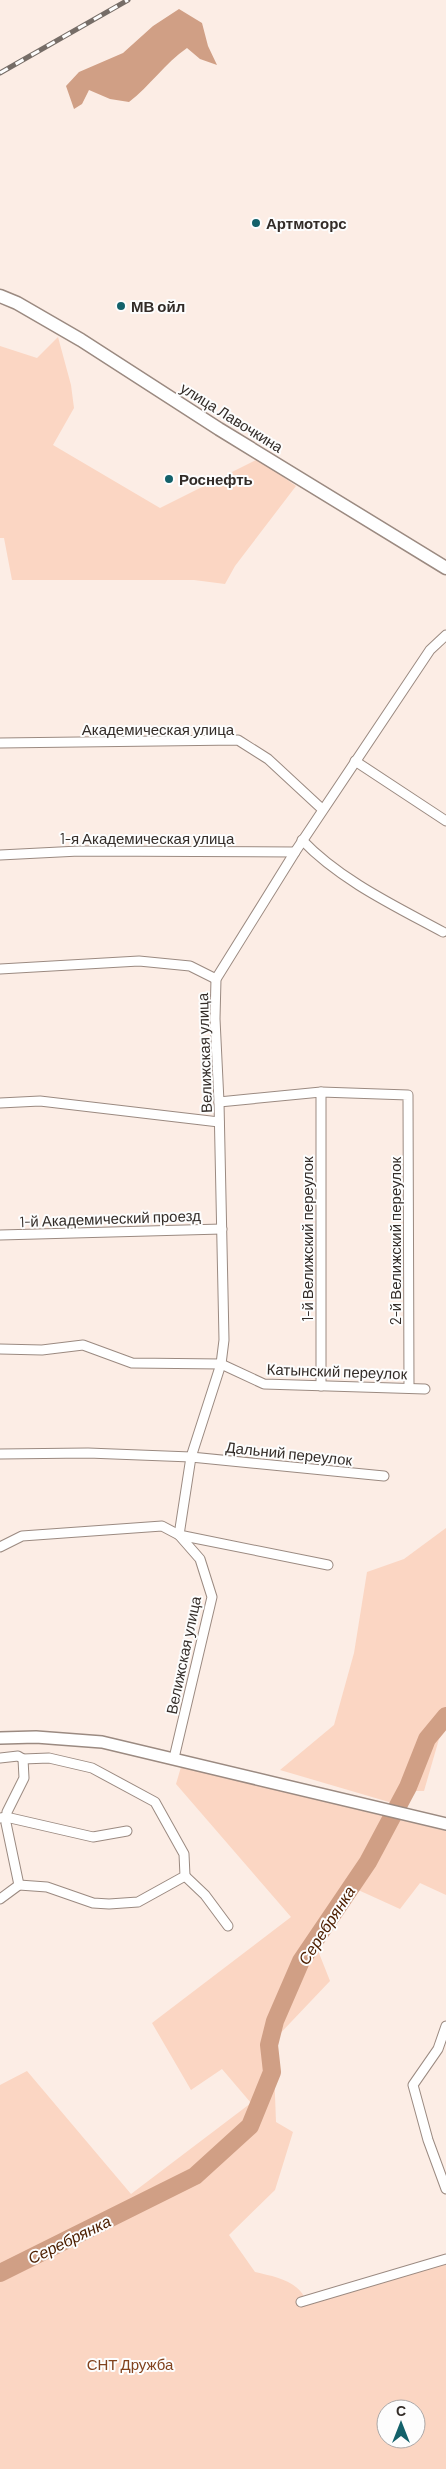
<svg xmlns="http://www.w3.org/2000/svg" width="446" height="2469" font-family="Barlow,sans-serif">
<rect width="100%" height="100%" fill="#fcede5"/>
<!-- green -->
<g fill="#fbd6c3" fill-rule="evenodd">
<path d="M58,337L71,385L74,408L53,445L160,508L258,459L296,486L235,566L225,584L194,580H12L4,538H0V346L37,358Z"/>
<path d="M446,1528V1730L439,1739L424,1791H411L406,1807L280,1770L334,1725L354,1653L367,1572L404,1559Z"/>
<path d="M181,1767L446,1831V1895L420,1883L400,1909L356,1889L317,1948L330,1981L273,2041L276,2122L293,2132L275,2190L229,2235L255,2272C276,2277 301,2281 307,2304L446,2264V2469H0V2085L27,2071L131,2194L251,2103L222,2069L191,2090L152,2023L291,1917L176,1784ZM386,2409H416V2439H386Z"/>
</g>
<!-- water -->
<path fill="#d09f85" d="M179,9L202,23L208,46L217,65L200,59L187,48C165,63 150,86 129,102L110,99L89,90L82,104L74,109L66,86L79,72L123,53L153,26Z"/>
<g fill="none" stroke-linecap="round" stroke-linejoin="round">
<!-- river -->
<path stroke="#d09f85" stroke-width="18" d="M0,2273L195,2176L250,2126L272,2072L269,2045L275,2021L301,1961L368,1862L408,1787L427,1739L446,1716"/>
<defs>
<g id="minor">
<path d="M0,743L238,740L268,759L322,809"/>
<path d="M355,761L446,821"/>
<path d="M302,840C340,880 395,906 443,932"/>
<path d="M0,855L79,851L295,852"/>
<path d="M0,969L139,961L190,966L216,979"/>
<path d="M219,1102L321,1092L408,1095L409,1387"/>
<path d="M0,1103L40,1101L219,1122"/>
<path d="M0,1235L222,1229"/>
<path d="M0,1349L42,1350L83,1345L132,1363L221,1364L264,1384L425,1389"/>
<path d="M321,1386V1092"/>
<path d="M0,1454L88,1453L191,1457L384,1476"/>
<path d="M0,1547L22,1536L162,1526L179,1535L328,1565"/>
<path d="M0,1758L18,1756L23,1759L24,1778L7,1812L6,1823L19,1885L0,1899"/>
<path d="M174,1758L212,1597L200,1559L179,1535L191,1457L221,1364L224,1340L219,1102L215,1019L216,979L295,852L430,650L446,635"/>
<path d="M0,1818L6,1817L93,1837L127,1831"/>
<path d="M185,1876L205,1895L228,1926"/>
<path d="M19,1885L47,1887L93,1903L109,1904L138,1902L185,1876L184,1854L155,1802L92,1768L49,1758L23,1759"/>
<path d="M446,2026L438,2049L413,2085L428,2140L446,2189"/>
<path d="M301,2302L446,2259"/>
</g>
<path id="tertiary" d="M0,1738L36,1737L102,1742L446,1824"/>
<path id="secondary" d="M0,296L17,303L81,340L219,429L446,568"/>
</defs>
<!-- minor casing -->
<use href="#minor" stroke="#9b8a81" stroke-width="11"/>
<!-- tertiary casing -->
<use href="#tertiary" stroke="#9b8a81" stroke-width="14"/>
<!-- secondary casing -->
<use href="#secondary" stroke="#9b8a81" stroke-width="15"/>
<!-- minor -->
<use href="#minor" stroke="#fff" stroke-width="9"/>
<!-- tertiary -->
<use href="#tertiary" stroke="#fff" stroke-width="11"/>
<!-- secondary -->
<use href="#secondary" stroke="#fff" stroke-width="12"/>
<defs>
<path id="rail" d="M0,73L128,0"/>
</defs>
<!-- rail casing -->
<use href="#rail" stroke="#766d67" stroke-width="5"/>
<!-- rail -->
<use href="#rail" stroke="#fdfdfd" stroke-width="3" stroke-dasharray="9" stroke-linecap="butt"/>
</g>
<!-- markers -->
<g fill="#13616a" stroke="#fdfdfd" stroke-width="2">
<circle cx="256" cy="223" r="5"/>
<circle cx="121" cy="306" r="5"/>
<circle cx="169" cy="479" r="5"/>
</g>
<g text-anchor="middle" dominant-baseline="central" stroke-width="4" stroke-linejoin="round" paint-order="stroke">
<!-- poi labels -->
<g font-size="15" font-weight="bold" fill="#332c28" stroke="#fdfdfd" text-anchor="start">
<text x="266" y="223">Артмоторс</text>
<text x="131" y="306">МВ ойл</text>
<text x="179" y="479">Роснефть</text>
</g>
<!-- street labels -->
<g font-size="15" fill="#332c28" stroke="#fdfdfd">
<text transform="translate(232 417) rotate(32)">улица Лавочкина</text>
<text x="158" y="729">Академическая улица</text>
<text x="147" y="838">1-я Академическая улица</text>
<text transform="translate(204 1053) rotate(-92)">Велижская улица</text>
<text transform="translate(110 1218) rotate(-2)">1-й Академический проезд</text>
<text transform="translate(307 1239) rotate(-90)">1-й Велижский переулок</text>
<text transform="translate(395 1241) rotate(-90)">2-й Велижский переулок</text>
<text transform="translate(337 1371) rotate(2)">Катынский переулок</text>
<text transform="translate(289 1453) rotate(6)">Дальний переулок</text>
<text transform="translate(183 1655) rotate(-78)">Велижская улица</text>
</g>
<!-- park labels -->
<g font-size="15" fill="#81421d" stroke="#fdfdfd">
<text x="130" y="2364">СНТ Дружба</text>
</g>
<!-- water labels -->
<g font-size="16" font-style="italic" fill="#4e2103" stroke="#fdfdfd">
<text transform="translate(326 1925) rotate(-57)">Серебрянка</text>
<text transform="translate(69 2239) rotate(-26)">Серебрянка</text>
</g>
</g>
<!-- north arrow -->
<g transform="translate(401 2424)"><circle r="24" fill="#fdfdfd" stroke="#aca9a8"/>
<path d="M0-4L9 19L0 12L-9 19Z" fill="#13616a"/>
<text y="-8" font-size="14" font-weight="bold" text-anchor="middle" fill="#332c28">С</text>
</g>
</svg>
